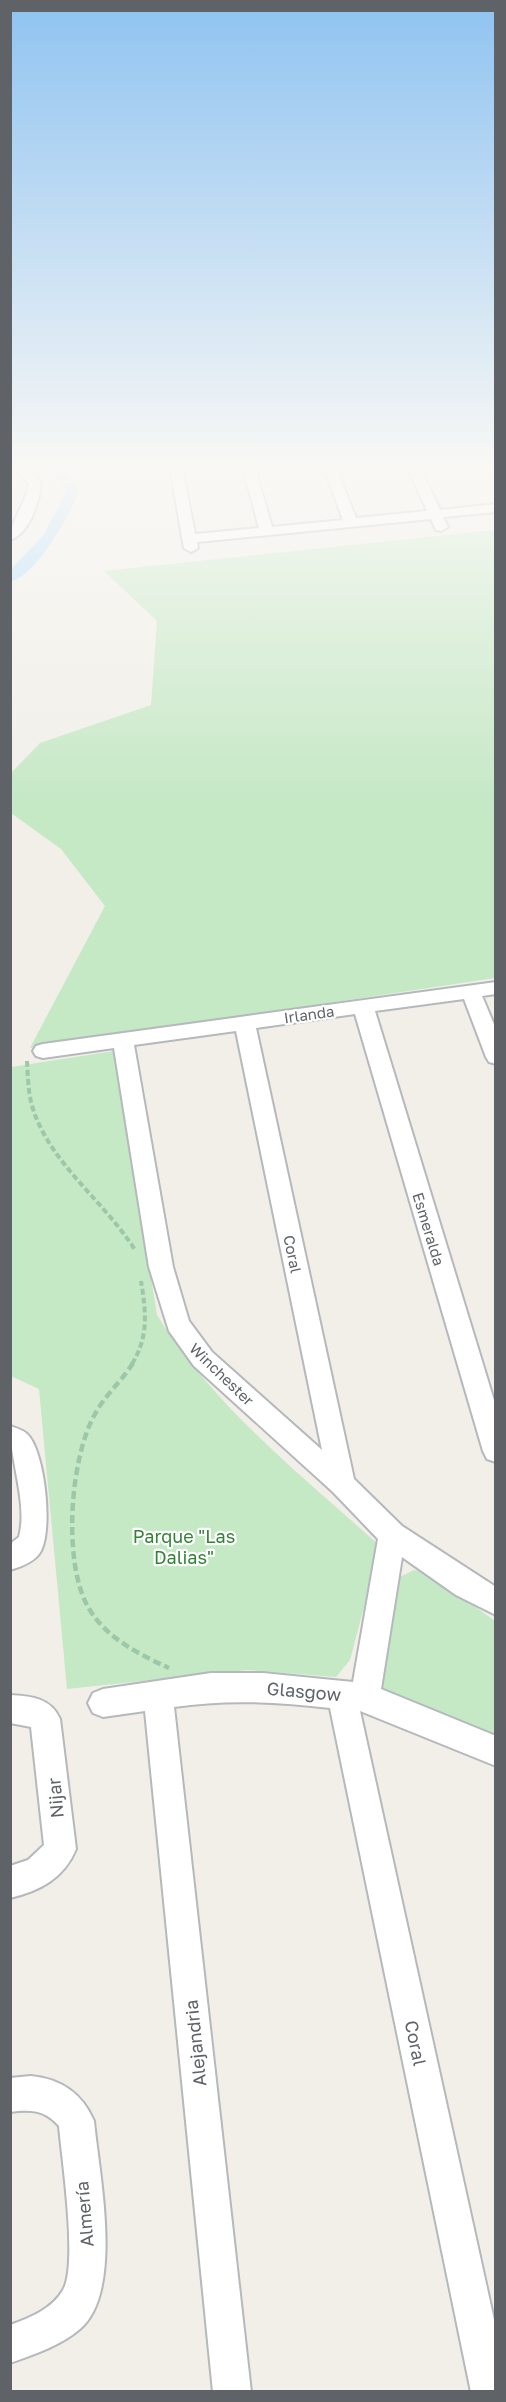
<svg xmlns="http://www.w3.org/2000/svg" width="506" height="2402" font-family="'Golos Text',sans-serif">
<rect width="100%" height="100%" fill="#f1efe8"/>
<!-- green -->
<g fill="#c5e8c5">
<path d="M495,530V978L30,1048L105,906L61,849L11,813V773L40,743L151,705L157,621L104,571Z"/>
<path d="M114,1051L157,1315C213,1406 301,1475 380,1546L350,1660L336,1677L248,1670L67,1689L39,1389L11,1376V1067Z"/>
<path d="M414,1570L427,1572L495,1621V1736L379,1688L400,1577Z"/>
</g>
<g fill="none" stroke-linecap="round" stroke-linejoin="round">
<!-- canal -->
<path fill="#aadaff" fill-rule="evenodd" d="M50,468H63L79,491C70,515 37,575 10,582V570L43,536L67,491Z"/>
<defs>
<g id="minor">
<path d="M17,468H30L41,484C39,502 30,533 10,540C10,521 26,504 29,484Z"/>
<path d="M170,468H182L195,534L259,528L243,468H255L272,527L343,520L324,468H336L356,518L427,511L408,468H420L440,510L496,504V512L443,517L448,527L441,531L436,530L431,519L197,542L198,548L191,552L184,548Z"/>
<path d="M488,468H496V475L492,474Z"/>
<path d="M496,982V994L482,996L496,1029V1064L489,1062L486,1057L464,999L375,1011L496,1407V1462L487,1459L483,1451L355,1014L256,1028L354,1479L402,1526L496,1587V1615L456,1595L402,1557L381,1689L496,1736V1766L360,1711L496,2329V2392H471L330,1708C277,1702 227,1699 174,1707L251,2392H213L145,1711L103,1717L93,1713L88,1703L93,1693L103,1689L211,1673H263L353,1682L378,1539L333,1492L194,1366L169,1331L149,1267L114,1048L43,1058L36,1056L33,1051L36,1046L43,1044ZM236,1031L322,1450L212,1352L189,1321L173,1267L134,1045Z"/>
<path d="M10,1426C16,1428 23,1430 27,1434C45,1450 54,1535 39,1554C32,1563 20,1567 10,1570V1544L19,1537C28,1504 10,1461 10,1426Z"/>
<path d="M10,1695C31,1696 51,1698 60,1719L76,1849C64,1878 40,1891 10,1898V1866L28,1860L44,1845L31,1727L10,1723Z"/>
<path d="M31,2076C61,2079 82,2093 94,2121C99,2174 124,2291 80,2329C60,2346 35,2354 10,2363V2325C30,2318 52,2309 63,2290C78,2265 62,2160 59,2126C45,2110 31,2109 10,2112V2078Z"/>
</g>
</defs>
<!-- minor casing -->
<use href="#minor" stroke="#b5b8bc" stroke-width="4"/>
<!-- path-far1 -->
<g stroke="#9cc7a9" stroke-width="4" stroke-dasharray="6 3" stroke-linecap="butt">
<path d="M27,1061C28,1078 28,1096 34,1112C53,1166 105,1202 135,1250"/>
<path d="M132,1364C149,1336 146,1312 141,1281"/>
</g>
<!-- path -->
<path stroke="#9cc7a9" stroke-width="4.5" stroke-dasharray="8 4" stroke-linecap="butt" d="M133,1363C122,1381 105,1395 95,1414C70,1458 63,1560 87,1605C103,1636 138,1654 169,1668"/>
<!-- minor -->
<use href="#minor" fill="#fff" fill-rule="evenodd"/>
</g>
<!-- sky -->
<linearGradient id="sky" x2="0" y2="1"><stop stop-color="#8fc3f1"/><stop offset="0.58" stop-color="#f9f8f5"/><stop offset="1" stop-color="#f9f8f5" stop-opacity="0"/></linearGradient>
<rect width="506" height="805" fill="url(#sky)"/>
<g text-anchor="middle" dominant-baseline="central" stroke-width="4.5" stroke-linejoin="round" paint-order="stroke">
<!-- street labels -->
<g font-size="15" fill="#5f6368" stroke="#fff">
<text transform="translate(309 1014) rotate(-8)">Irlanda</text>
<text transform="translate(429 1229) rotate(73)">Esmeralda</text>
<text transform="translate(293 1254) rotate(78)">Coral</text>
<text transform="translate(222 1374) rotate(44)">Winchester</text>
</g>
<!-- near-park labels -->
<g font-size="18" fill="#348238" stroke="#fff">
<text x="184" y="1536">Parque "Las<tspan x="184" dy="21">Dalias"</tspan></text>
</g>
<!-- near-street labels -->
<g font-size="18" fill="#5f6368" stroke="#fff">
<text transform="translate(304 1691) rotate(5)">Glasgow</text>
<text transform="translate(55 1798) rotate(-95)">Nijar</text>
<text transform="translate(195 2043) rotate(-96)">Alejandria</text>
<text transform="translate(416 2043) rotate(78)">Coral</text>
<text transform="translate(84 2214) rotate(-95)">Almería</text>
</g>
</g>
<!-- border -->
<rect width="506" height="2402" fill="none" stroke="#5f6368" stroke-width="24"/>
</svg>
